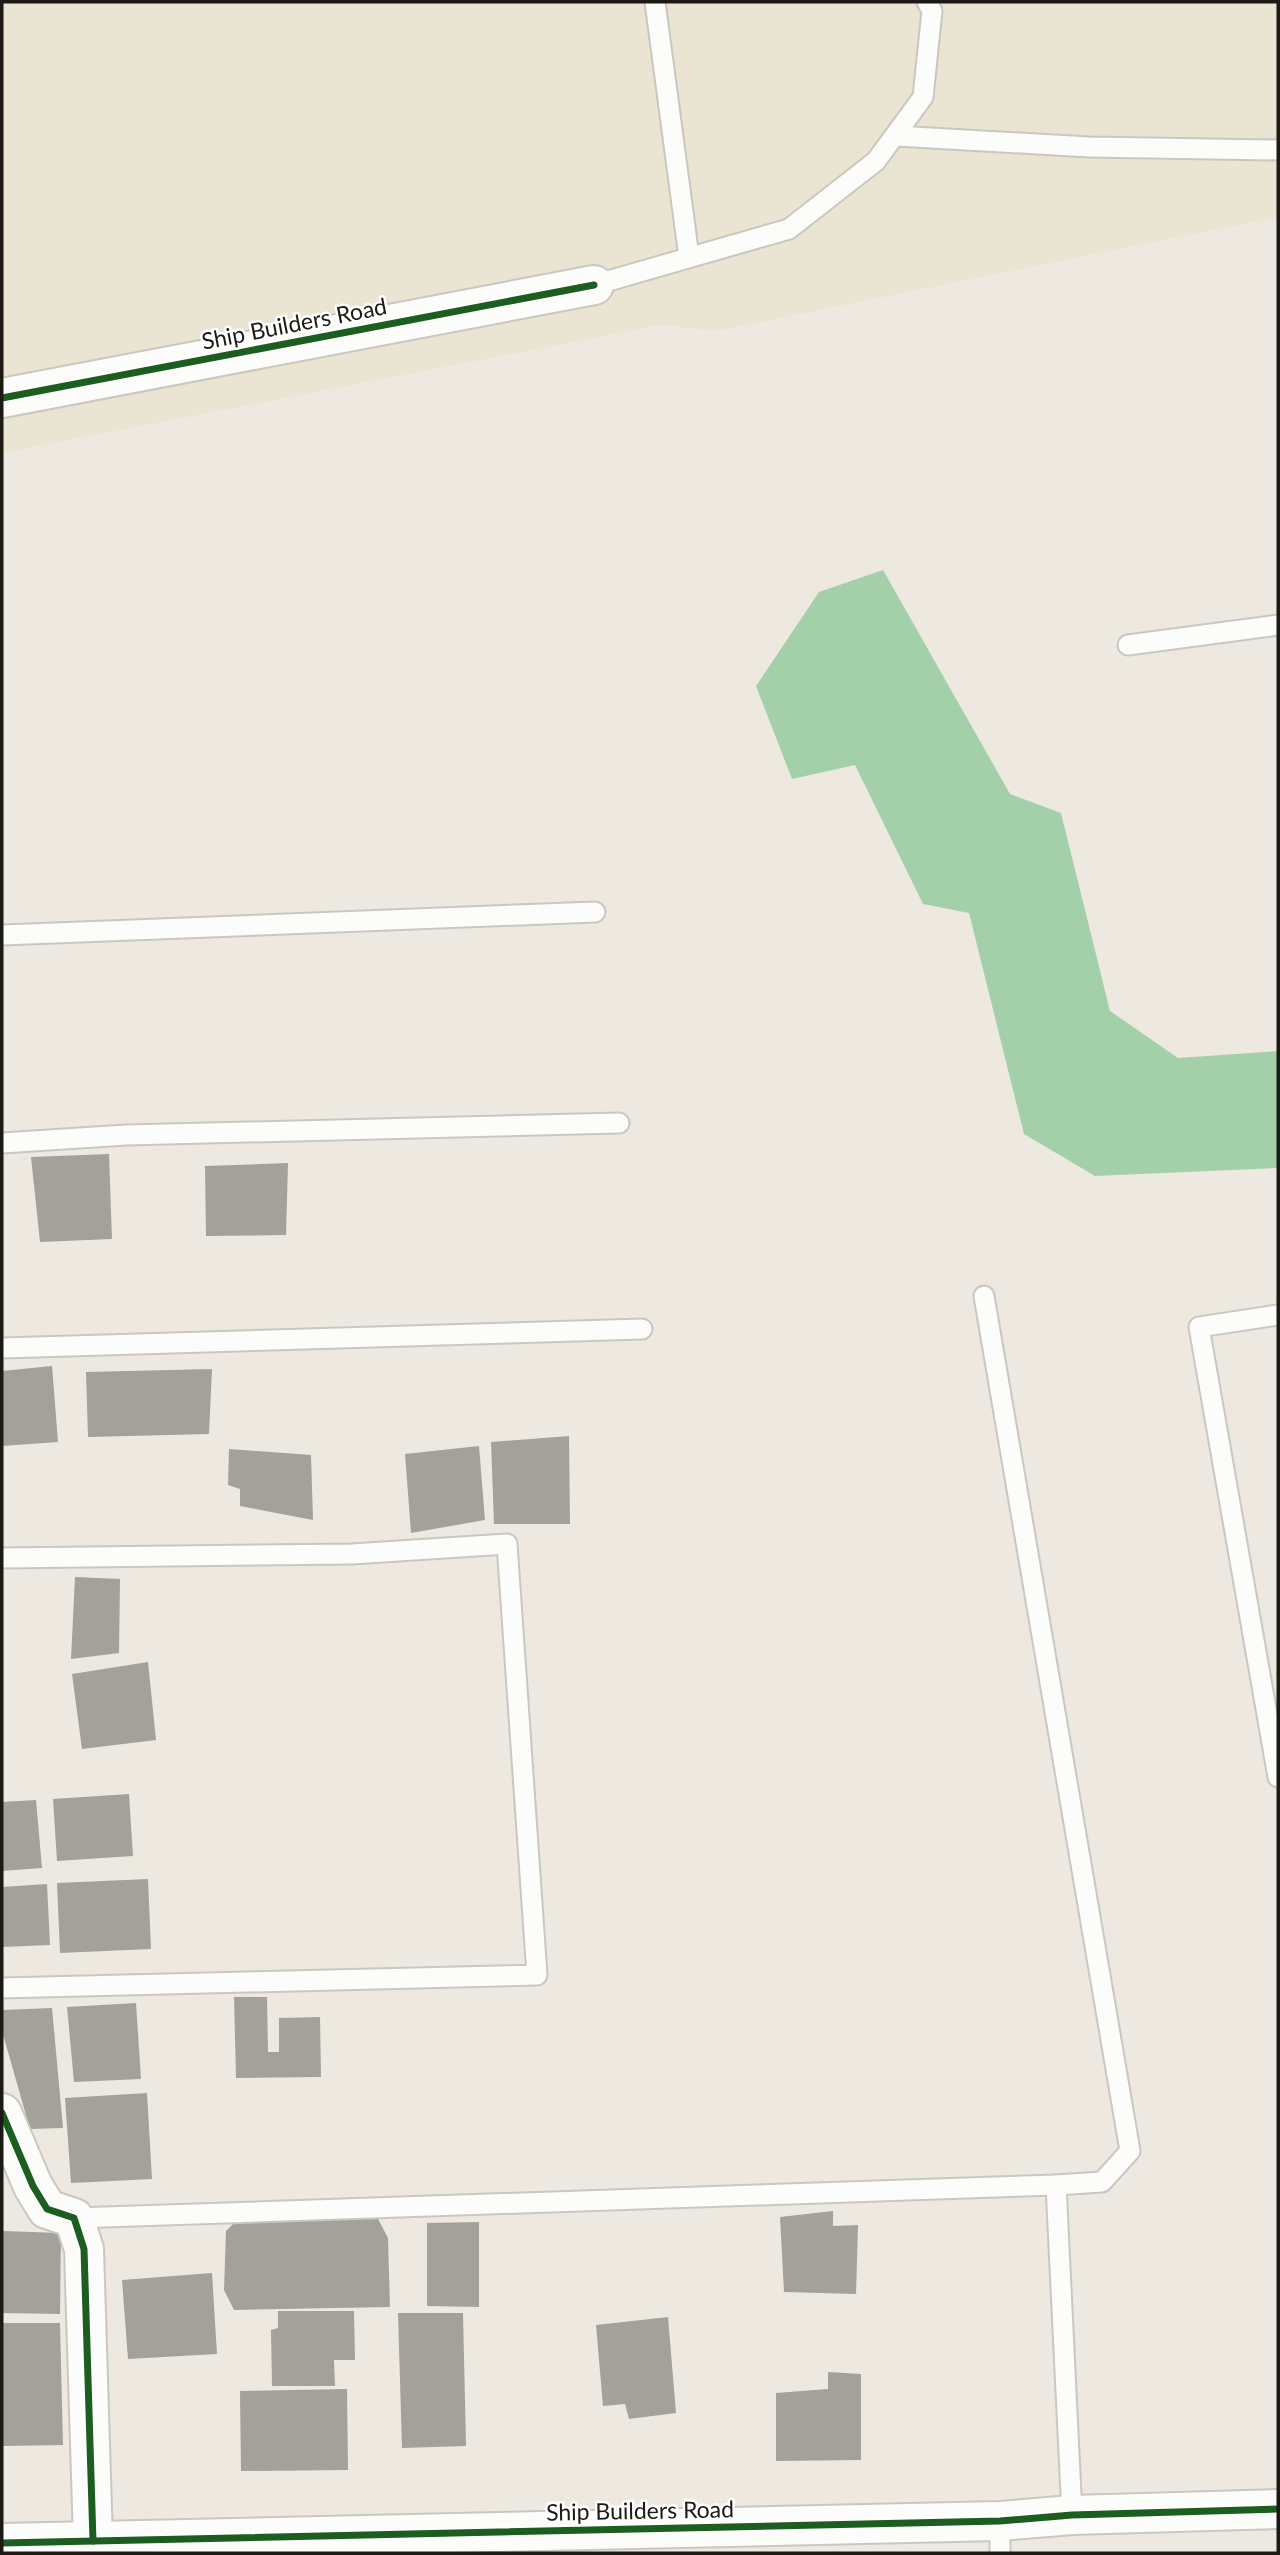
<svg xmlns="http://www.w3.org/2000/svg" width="1280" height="2555" font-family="Lato,sans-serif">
<rect width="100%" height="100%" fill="#ede9e0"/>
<!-- built -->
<path fill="#eae4d2" d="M2,2H1278V217L716,331L661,325L2,453Z"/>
<!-- water -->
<path fill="#a4d0a9" d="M883,570L1010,794L1061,813L1110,1011L1178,1058L1278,1051V1168L1095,1176L1024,1134L969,913L923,904L855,765L792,779L756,686L819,592Z"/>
<!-- building -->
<g fill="#a2a19a">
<path d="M109,1154L112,1239L40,1242L31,1157Z"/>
<path d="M288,1163L286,1235L206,1236L205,1166Z"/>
<path d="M52,1366L58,1442L2,1446V1371Z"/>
<path d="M212,1369L209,1434L88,1437L86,1372Z"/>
<path d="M569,1436L570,1524H494L491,1442Z"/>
<path d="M479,1446L485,1520L411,1533L405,1454Z"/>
<path d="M229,1449L311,1455L313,1520L240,1506V1489L228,1485Z"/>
<path d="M75,1577L120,1579L119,1653L71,1659Z"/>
<path d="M148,1662L156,1740L82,1749L72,1674Z"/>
<path d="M129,1794L133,1856L57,1861L53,1799Z"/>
<path d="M36,1800L42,1868L2,1871V1802Z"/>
<path d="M148,1879L151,1949L60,1953L57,1883Z"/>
<path d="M47,1884L50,1945L2,1947V1887Z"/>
<path d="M234,1997H267L268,2052H279V2018L320,2017L321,2077L236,2078Z"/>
<path d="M136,2003L141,2079L74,2082L67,2007Z"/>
<path d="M52,2008L63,2128L30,2129L2,2031V2010Z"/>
<path d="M147,2093L152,2179L71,2183L65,2098Z"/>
<path d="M833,2211V2226L858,2225L856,2294L784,2292L780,2217Z"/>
<path d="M377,2217L388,2238L390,2307L234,2310L224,2290L226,2231L235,2222Z"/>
<path d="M479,2222V2307L427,2306V2223Z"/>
<path d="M2,2231L61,2233L60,2314L2,2313Z"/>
<path d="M212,2273L217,2354L128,2359L122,2280Z"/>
<path d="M278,2311H354L355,2360H334L335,2386H272L271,2330L278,2328Z"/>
<path d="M398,2313H463L466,2446L402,2448Z"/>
<path d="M668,2317L676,2413L629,2419L625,2404L603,2406L596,2325Z"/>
<path d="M2,2323H60L63,2445L2,2446Z"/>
<path d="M828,2372L861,2374V2460L776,2461V2393L828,2389Z"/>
<path d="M347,2389L348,2470L241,2471L240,2391Z"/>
</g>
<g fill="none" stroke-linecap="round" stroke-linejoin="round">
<defs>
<g id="service">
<path d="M655,2L689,257"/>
<path d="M896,136L1089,147L1278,150"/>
<path d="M594,285L789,229L876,161L923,97L932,11L927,2"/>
<path d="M1128,645L1278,625"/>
<path d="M2,935L595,912"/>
<path d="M2,1143L126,1135L619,1123"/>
<path d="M984,1296L1130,2151L1102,2182L1056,2185L1072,2515"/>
<path d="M1278,1315L1199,1327L1278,1777"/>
<path d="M2,1348L642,1329"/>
<path d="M2,1558L352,1554L507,1544L537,1975L2,1988"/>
<path d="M74,2218L1056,2185"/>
<path d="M1000,2553V2521"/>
</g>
<g id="minor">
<path d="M2,398L594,285"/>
<path d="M2,2113L33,2186L47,2209L74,2218L84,2249L93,2541"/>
<path d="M2,2543L1000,2521L1072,2515L1278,2509"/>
</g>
</defs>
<!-- service casing -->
<use href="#service" stroke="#cac7c0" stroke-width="23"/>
<!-- minor casing -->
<use href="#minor" stroke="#cac7c0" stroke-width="42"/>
<!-- service -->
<use href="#service" stroke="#fcfcfa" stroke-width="19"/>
<!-- minor -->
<use href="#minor" stroke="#fcfcfa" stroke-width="38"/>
<defs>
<g id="cycleway">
<path d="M2,398L594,285"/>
<path d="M2,2113L33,2186L47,2209L74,2218L84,2249L93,2541"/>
<path d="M2,2543L1000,2521L1072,2515L1278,2509"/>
</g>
</defs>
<!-- cycleway casing -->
<use href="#cycleway" stroke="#fff" stroke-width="11"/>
<!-- cycleway -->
<use href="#cycleway" stroke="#1b5e20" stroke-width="7"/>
</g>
<g text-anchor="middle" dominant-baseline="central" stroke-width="5" stroke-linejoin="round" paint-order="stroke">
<!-- street labels -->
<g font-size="23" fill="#1c1a14" stroke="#fff">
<text transform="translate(294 323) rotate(-11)">Ship Builders Road</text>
<text transform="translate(640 2510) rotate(-1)">Ship Builders Road</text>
</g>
</g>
<!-- border -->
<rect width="1280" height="2555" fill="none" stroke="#1c1a14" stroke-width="7"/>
</svg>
